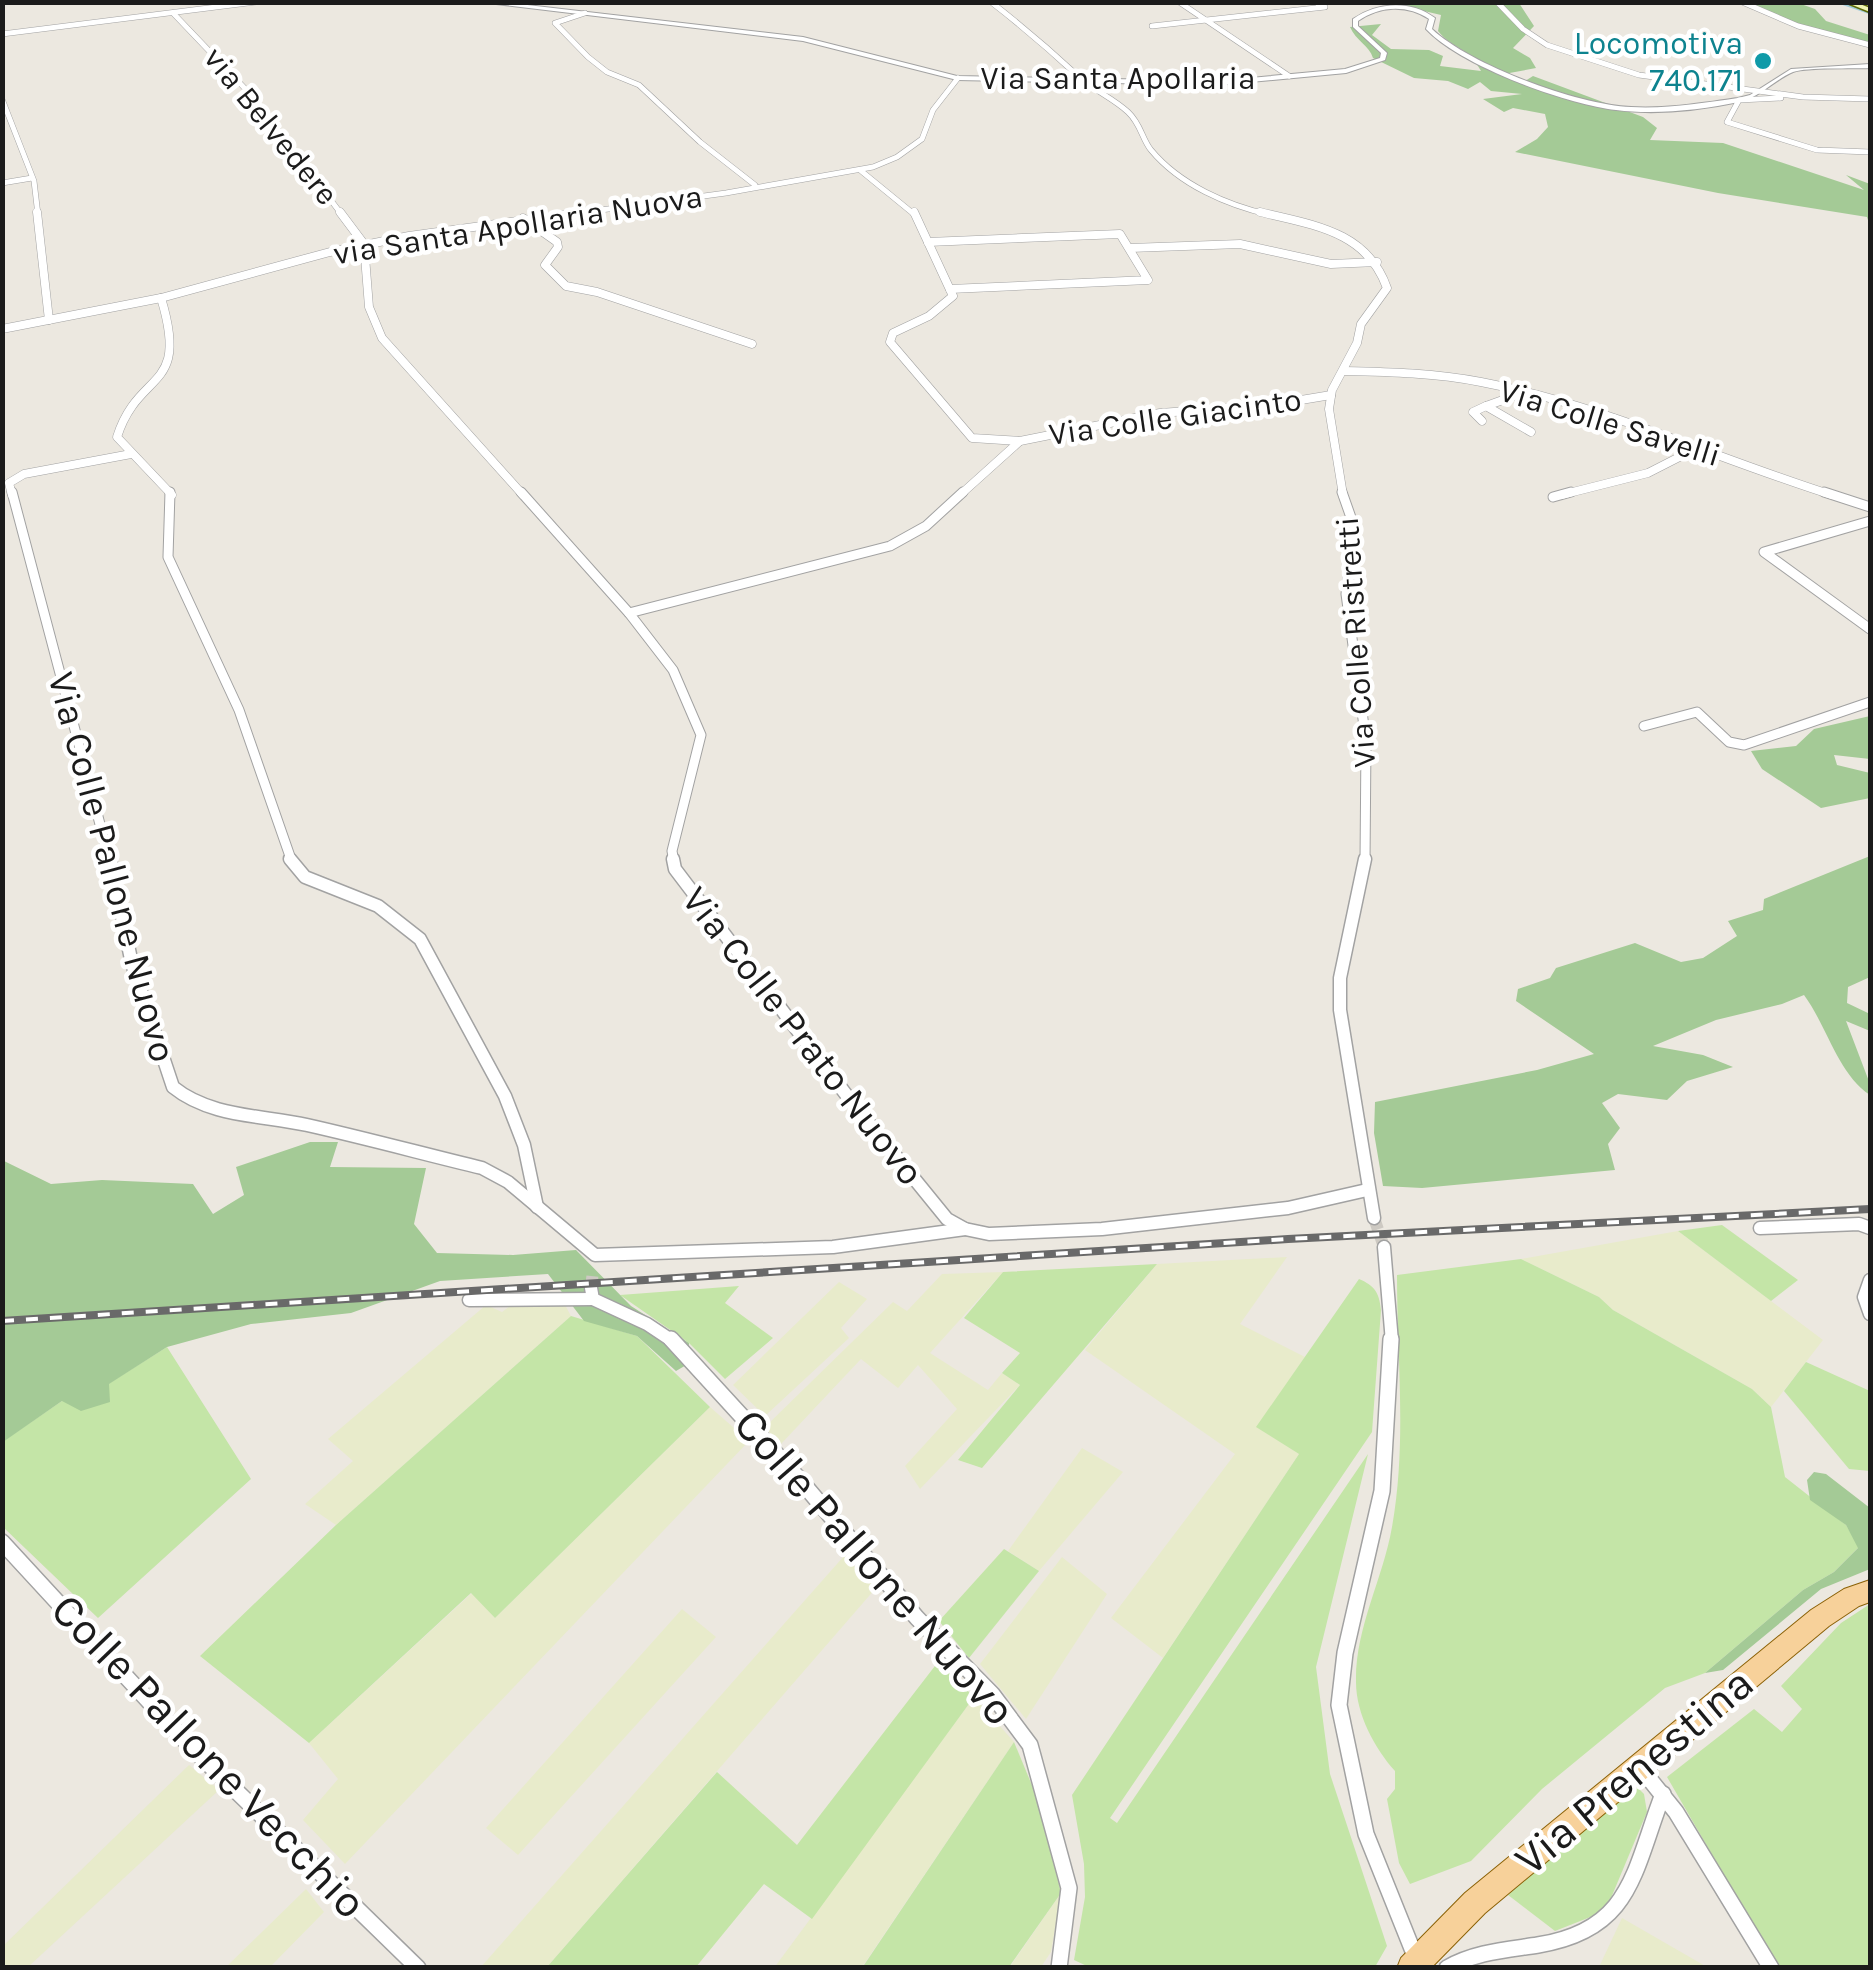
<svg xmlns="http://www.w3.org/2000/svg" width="1873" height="1970" font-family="Karla,sans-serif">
<rect width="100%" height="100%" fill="#ece8e0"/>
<!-- farmland -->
<g fill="#e8ebcb">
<path d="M1678,1231L1823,1340L1771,1407L1752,1389L1613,1310L1599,1297L1521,1259Z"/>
<path d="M1287,1257L1240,1324L1305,1357L1257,1427L1299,1454L1163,1658L1111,1618L1235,1454L1085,1350L1157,1264Z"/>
<path d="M1003,1272L930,1353L988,1390L1002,1373L1020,1385L920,1489L905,1466L957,1409L918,1365L898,1388L861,1359L780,1445L765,1427L893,1302L907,1311L942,1274Z"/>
<path d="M839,1282L867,1299L841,1328L849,1338L765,1416L733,1385Z"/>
<path d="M514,1303H564L571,1316L336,1525L305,1504L353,1461L328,1439L486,1305L502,1312Z"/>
<path d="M710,1407L749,1441L345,1864L303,1820L338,1779L309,1743L472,1593L495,1618Z"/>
<path d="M1082,1448L1123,1472L1039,1571L1008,1551Z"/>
<path d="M844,1556L876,1588L547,1967L480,1968Z"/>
<path d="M1062,1557L1107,1594L1026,1719L980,1664Z"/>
<path d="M682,1609L716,1637L518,1855L486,1828Z"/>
<path d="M974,1697L1014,1742L862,1967L774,1968Z"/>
<path d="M189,1765L219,1790L28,1967L3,1965V1946Z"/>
<path d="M306,1889L324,1912L270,1967H226Z"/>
<path d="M1061,1893L1051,1952L1041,1967L1009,1968Z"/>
<path d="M1622,1918L1707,1967H1599Z"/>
</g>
<!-- grass -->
<g fill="#c4e5a7">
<path d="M1722,1225L1798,1280L1771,1301L1678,1231Z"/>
<path d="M1521,1259L1599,1297L1613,1310L1752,1389L1771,1407L1785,1477L1846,1525L1859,1547L1834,1572L1803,1590L1705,1673L1665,1688L1542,1789L1471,1861L1410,1884L1399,1863L1387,1799L1395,1789V1771C1375,1749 1356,1714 1356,1682C1355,1628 1383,1579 1392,1527C1407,1444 1397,1358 1397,1275Z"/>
<path d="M1157,1264L982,1468L958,1460L1020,1385L1002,1373L1020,1353L964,1318L1003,1272Z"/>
<path d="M1359,1279C1375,1286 1379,1292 1381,1310L1372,1432L1110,1818L1117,1823L1368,1454L1316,1667L1330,1774L1387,1946L1375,1967H1089L1074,1960L1085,1897L1084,1864L1072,1795L1299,1454L1256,1427Z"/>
<path d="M739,1286L725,1303L773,1338L725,1379L689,1343L620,1295Z"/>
<path d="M571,1316L637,1336L710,1407L495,1618L471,1593L309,1743L200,1656L336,1525Z"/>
<path d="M167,1347L251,1479L98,1618L3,1527L2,1442L62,1401L108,1384Z"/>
<path d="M1806,1362L1870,1391V1471L1849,1469L1784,1391Z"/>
<path d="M1004,1549L1039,1571L969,1658L939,1621Z"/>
<path d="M1870,1604V1967H1777L1667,1777L1754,1709L1782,1732L1802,1709L1781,1686L1841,1623Z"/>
<path d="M938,1662L974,1697L812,1919L764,1884L696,1967H547L717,1772L797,1845Z"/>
<path d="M1014,1742L1041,1807L1061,1893L1009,1967L862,1968Z"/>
<path d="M1633,1783L1644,1794L1647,1812L1611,1898L1598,1914L1555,1931L1508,1895Z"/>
</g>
<!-- forest -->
<g fill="#a4ca96">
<path d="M1390,3H1519L1534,26L1513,48L1530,58L1536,68L1504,74L1522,83L1533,76L1643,117L1657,128L1650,140L1723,143L1864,190L1846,175L1870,184V227L1867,217L1718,193L1515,152L1537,139L1548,127L1545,114L1513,108L1504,112L1483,99L1522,94L1491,91L1480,82L1468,89L1448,81L1414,78L1373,58C1369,45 1356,41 1350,27L1381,24L1372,35L1391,49L1429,50L1443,56L1440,66L1481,71C1467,45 1453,50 1438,31L1441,15Z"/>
<path d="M1745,3H1798L1815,9L1826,21L1870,35V44L1804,27Z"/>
<path d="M1870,716V759L1834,755L1837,765L1870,773V798L1821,808L1762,769L1751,751L1796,746L1814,729Z"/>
<path d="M1870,856V977L1848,987L1847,1003L1870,1014V1031L1846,1021L1870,1084V1095C1838,1074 1827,1026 1804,995L1782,1004L1716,1020L1653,1046L1703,1055L1733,1067L1687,1081L1667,1100L1618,1094L1602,1103L1620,1128L1608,1144L1615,1170L1422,1188L1383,1186L1374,1133L1375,1102L1537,1070L1594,1054L1516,1001L1518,989L1550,978L1556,968L1635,943L1681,962L1703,958L1737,936L1728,921L1763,910L1764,899Z"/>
<path d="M310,1142H338L330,1167L426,1168L414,1224L437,1253L513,1255L576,1250L631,1306L689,1343L688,1364L676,1371L637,1336L584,1321L548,1274L440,1281L351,1313L251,1324L167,1347L109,1384L110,1402L81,1411L62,1401L3,1442L2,1160L51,1184L102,1180L193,1184L213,1214L244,1195L236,1167Z"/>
<path d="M1814,1472L1826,1474L1870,1508V1569L1821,1589L1723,1670L1705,1673L1803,1590L1834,1572L1858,1548L1846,1525L1810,1500L1807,1480Z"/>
</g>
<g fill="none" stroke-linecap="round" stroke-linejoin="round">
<!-- stream -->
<path stroke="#a2cbd8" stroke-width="2.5" d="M1838,2L1870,13"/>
<!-- minor-tunnel -->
<g stroke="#cdc9c2" stroke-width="12" stroke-dasharray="12 6" stroke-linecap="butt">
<path d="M1374,1218L1384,1247"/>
<path d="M591,1288L593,1271"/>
</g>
<defs>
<g id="minor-far4">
<path d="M991,2C1022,26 1050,50 1078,76C1093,90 1113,98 1128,112C1141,124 1142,139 1151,150C1180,185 1227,205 1270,215"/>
<path d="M1179,2L1289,76"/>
<path d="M1497,2L1523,29L1547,45L1639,75L1803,97L1870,99"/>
<path d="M1742,2L1798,26L1870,45"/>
<path d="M173,13L255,99L342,215"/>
<path d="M585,13L555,23L588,57L607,72L639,85L700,142L755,185"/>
<path d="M1152,26L1325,7L1315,2"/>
<path d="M2,34L256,2"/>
<path d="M1781,98L1739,100L1727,122L1817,150L1870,152"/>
<path d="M2,99L34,181L38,215"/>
<path d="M860,170L915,215"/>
<path d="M2,183L32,178"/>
<path d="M564,215L726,193L873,167L897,157L922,139L933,110L958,78"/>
</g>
<g id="minor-far3">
<path d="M37,212L49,320"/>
<path d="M340,212L364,244L369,307L382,338L523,495"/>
<path d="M914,212L953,296L929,316L893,333L890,342L972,438L1020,441L1160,413L1271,405L1331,395"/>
<path d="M1260,212C1313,225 1367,231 1387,288L1361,324L1357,343L1332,390L1329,409L1343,495"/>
<path d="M523,218L557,242L558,247L545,265L566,286L597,292L752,344"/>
<path d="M928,242L1120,234L1148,280L950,289"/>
<path d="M1130,248L1240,244L1331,264L1377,262"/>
<path d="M161,298C190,393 139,368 117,437L172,495"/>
<path d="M2,329L161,298L330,252L409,236L583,212"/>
<path d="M1344,371C1390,372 1436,373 1481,382C1602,405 1715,458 1832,495"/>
<path d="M1525,392L1486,406L1531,432"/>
<path d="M1482,421L1473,412L1486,406"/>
<path d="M12,495L9,483L24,474L131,454"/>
<path d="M960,495L1020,441"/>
<path d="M1561,495L1648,473L1697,448"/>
</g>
<g id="minor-far2">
<path d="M12,492L110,862"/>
<path d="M170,492L168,557L239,710L292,862"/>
<path d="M521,492L629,613L673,670L701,735L672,851L674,862"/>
<path d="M1342,492L1354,526L1346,594L1366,741L1365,862"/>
<path d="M1824,492L1870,507"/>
<path d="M1553,497L1571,492"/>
<path d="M1870,521L1764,552L1870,629"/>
<path d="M629,613L890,546L926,526L963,492"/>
<path d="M1644,726L1697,712L1729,742L1744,745L1870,702"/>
</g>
<g id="minor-far1">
<path d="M110,859L132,964L173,1087C210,1117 261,1115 307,1125C365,1138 424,1154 482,1168L508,1182L595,1255L833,1247L965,1229"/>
<path d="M290,859L305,877L378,906L420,939L505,1096L524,1145L537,1207"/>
<path d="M673,859L675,869L851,1101L947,1219L965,1229L989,1234L1102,1229L1288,1208L1367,1190"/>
<path d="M1365,859L1340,978V1010L1374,1218"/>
<path d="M1760,1228L1859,1224L1870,1228"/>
<path d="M1384,1247L1392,1342"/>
<path d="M1870,1280L1864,1297L1870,1314"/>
<path d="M591,1288L593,1299L647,1324L674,1342"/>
<path d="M469,1300L593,1299"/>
</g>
<g id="minor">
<path d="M671,1339L800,1480L917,1618L992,1694L1030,1745L1069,1888L1059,1968"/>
<path d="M1391,1339L1382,1491L1345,1653L1339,1705L1366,1834L1417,1961"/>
<path d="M2,1542L190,1746L418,1968"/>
<path d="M1639,1766L1676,1812L1771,1968"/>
<path d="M1447,1968C1475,1952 1506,1950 1538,1945C1632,1930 1633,1872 1663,1794"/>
</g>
<path id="tertiary" d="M480,2H501L803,37L957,76L1218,81L1345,69L1380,58L1381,53L1353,27V19C1377,2 1411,0 1435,18L1432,29C1470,65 1578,105 1631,107C1667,109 1703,103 1738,98L1750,95L1791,69L1870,64V68C1853,69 1807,67 1793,72C1774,80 1761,97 1739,102C1701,110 1655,115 1616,110C1565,104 1461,66 1426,29L1429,19C1407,4 1379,6 1358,21V26L1387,53L1385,60L1346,73L1218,85L957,80L803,41Z"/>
<path id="secondary" d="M1845,2H1855L1870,8V12Z"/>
<path id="primary" d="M1870,1580V1602L1859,1606L1829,1626L1485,1913L1431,1968H1397L1401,1958L1465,1893L1811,1610L1844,1589Z"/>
</defs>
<!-- minor-far4 casing -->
<use href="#minor-far4" stroke="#a2a2a2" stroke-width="6"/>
<!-- minor-far3 casing -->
<use href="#minor-far3" stroke="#a2a2a2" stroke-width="9"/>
<!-- minor-far2 casing -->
<use href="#minor-far2" stroke="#a2a2a2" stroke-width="11"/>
<!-- minor-far1 casing -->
<use href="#minor-far1" stroke="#a2a2a2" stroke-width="15"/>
<!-- minor casing -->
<use href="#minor" stroke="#a2a2a2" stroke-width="18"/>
<!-- tertiary casing -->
<use href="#tertiary" stroke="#a2a2a2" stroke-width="2"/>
<!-- secondary casing -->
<use href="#secondary" stroke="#5e6a09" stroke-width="3"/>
<!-- primary casing -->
<use href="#primary" stroke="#8b6106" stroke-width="2"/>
<!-- minor-far4 -->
<use href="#minor-far4" stroke="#fff" stroke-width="5"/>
<!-- minor-far3 -->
<use href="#minor-far3" stroke="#fff" stroke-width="8"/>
<!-- minor-far2 -->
<use href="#minor-far2" stroke="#fff" stroke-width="9"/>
<!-- minor-far1 -->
<use href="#minor-far1" stroke="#fff" stroke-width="12"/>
<!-- minor -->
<use href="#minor" stroke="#fff" stroke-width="15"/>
<!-- tertiary -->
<use href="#tertiary" fill="#fff" fill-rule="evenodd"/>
<!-- secondary -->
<use href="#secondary" fill="#f1f6b4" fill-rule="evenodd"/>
<!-- primary -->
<use href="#primary" fill="#f7d19a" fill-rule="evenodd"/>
<defs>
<path id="rail" d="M2,1321L1288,1239L1870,1209"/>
</defs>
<!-- rail casing -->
<use href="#rail" stroke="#696969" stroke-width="8"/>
<!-- rail -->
<use href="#rail" stroke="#fff" stroke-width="4" stroke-dasharray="12" stroke-linecap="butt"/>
</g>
<!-- markers -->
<circle fill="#0f9aa8" stroke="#fff" stroke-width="4" cx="1763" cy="61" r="10"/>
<g text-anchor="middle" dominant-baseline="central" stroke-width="9" stroke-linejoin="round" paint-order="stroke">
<!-- far-culture labels -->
<g font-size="32" fill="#0d838f" stroke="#fff" text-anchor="end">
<text x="1743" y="43">Locomotiva<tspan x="1743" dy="37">740.171</tspan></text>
</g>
<!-- far-street labels -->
<g font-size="32" fill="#1b1b1b" stroke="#fff">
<text x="1118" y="78">Via Santa Apollaria</text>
<text transform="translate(271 126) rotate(51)">via Belvedere</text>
<text transform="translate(518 225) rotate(-9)">via Santa Apollaria Nuova</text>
<text transform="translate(1175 417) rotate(-8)">Via Colle Giacinto</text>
<text transform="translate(1610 423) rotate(17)">Via Colle Savelli</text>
<text transform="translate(1356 642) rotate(-94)">Via Colle Ristretti</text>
</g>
<!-- street labels -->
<g font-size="38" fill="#1b1b1b" stroke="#fff">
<text transform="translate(112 867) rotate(75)">Via Colle Pallone Nuovo</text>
<text transform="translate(803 1036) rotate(52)">Via Colle Prato Nuovo</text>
</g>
<!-- near-street labels -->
<g font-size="45" fill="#1b1b1b" stroke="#fff">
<text transform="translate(875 1567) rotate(49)">Colle Pallone Nuovo</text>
<text transform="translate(209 1756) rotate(46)">Colle Pallone Vecchio</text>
<text transform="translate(1634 1771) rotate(-40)">Via Prenestina</text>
</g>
</g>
<!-- border -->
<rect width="1873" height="1970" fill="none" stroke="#1b1b1b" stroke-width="10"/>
</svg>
